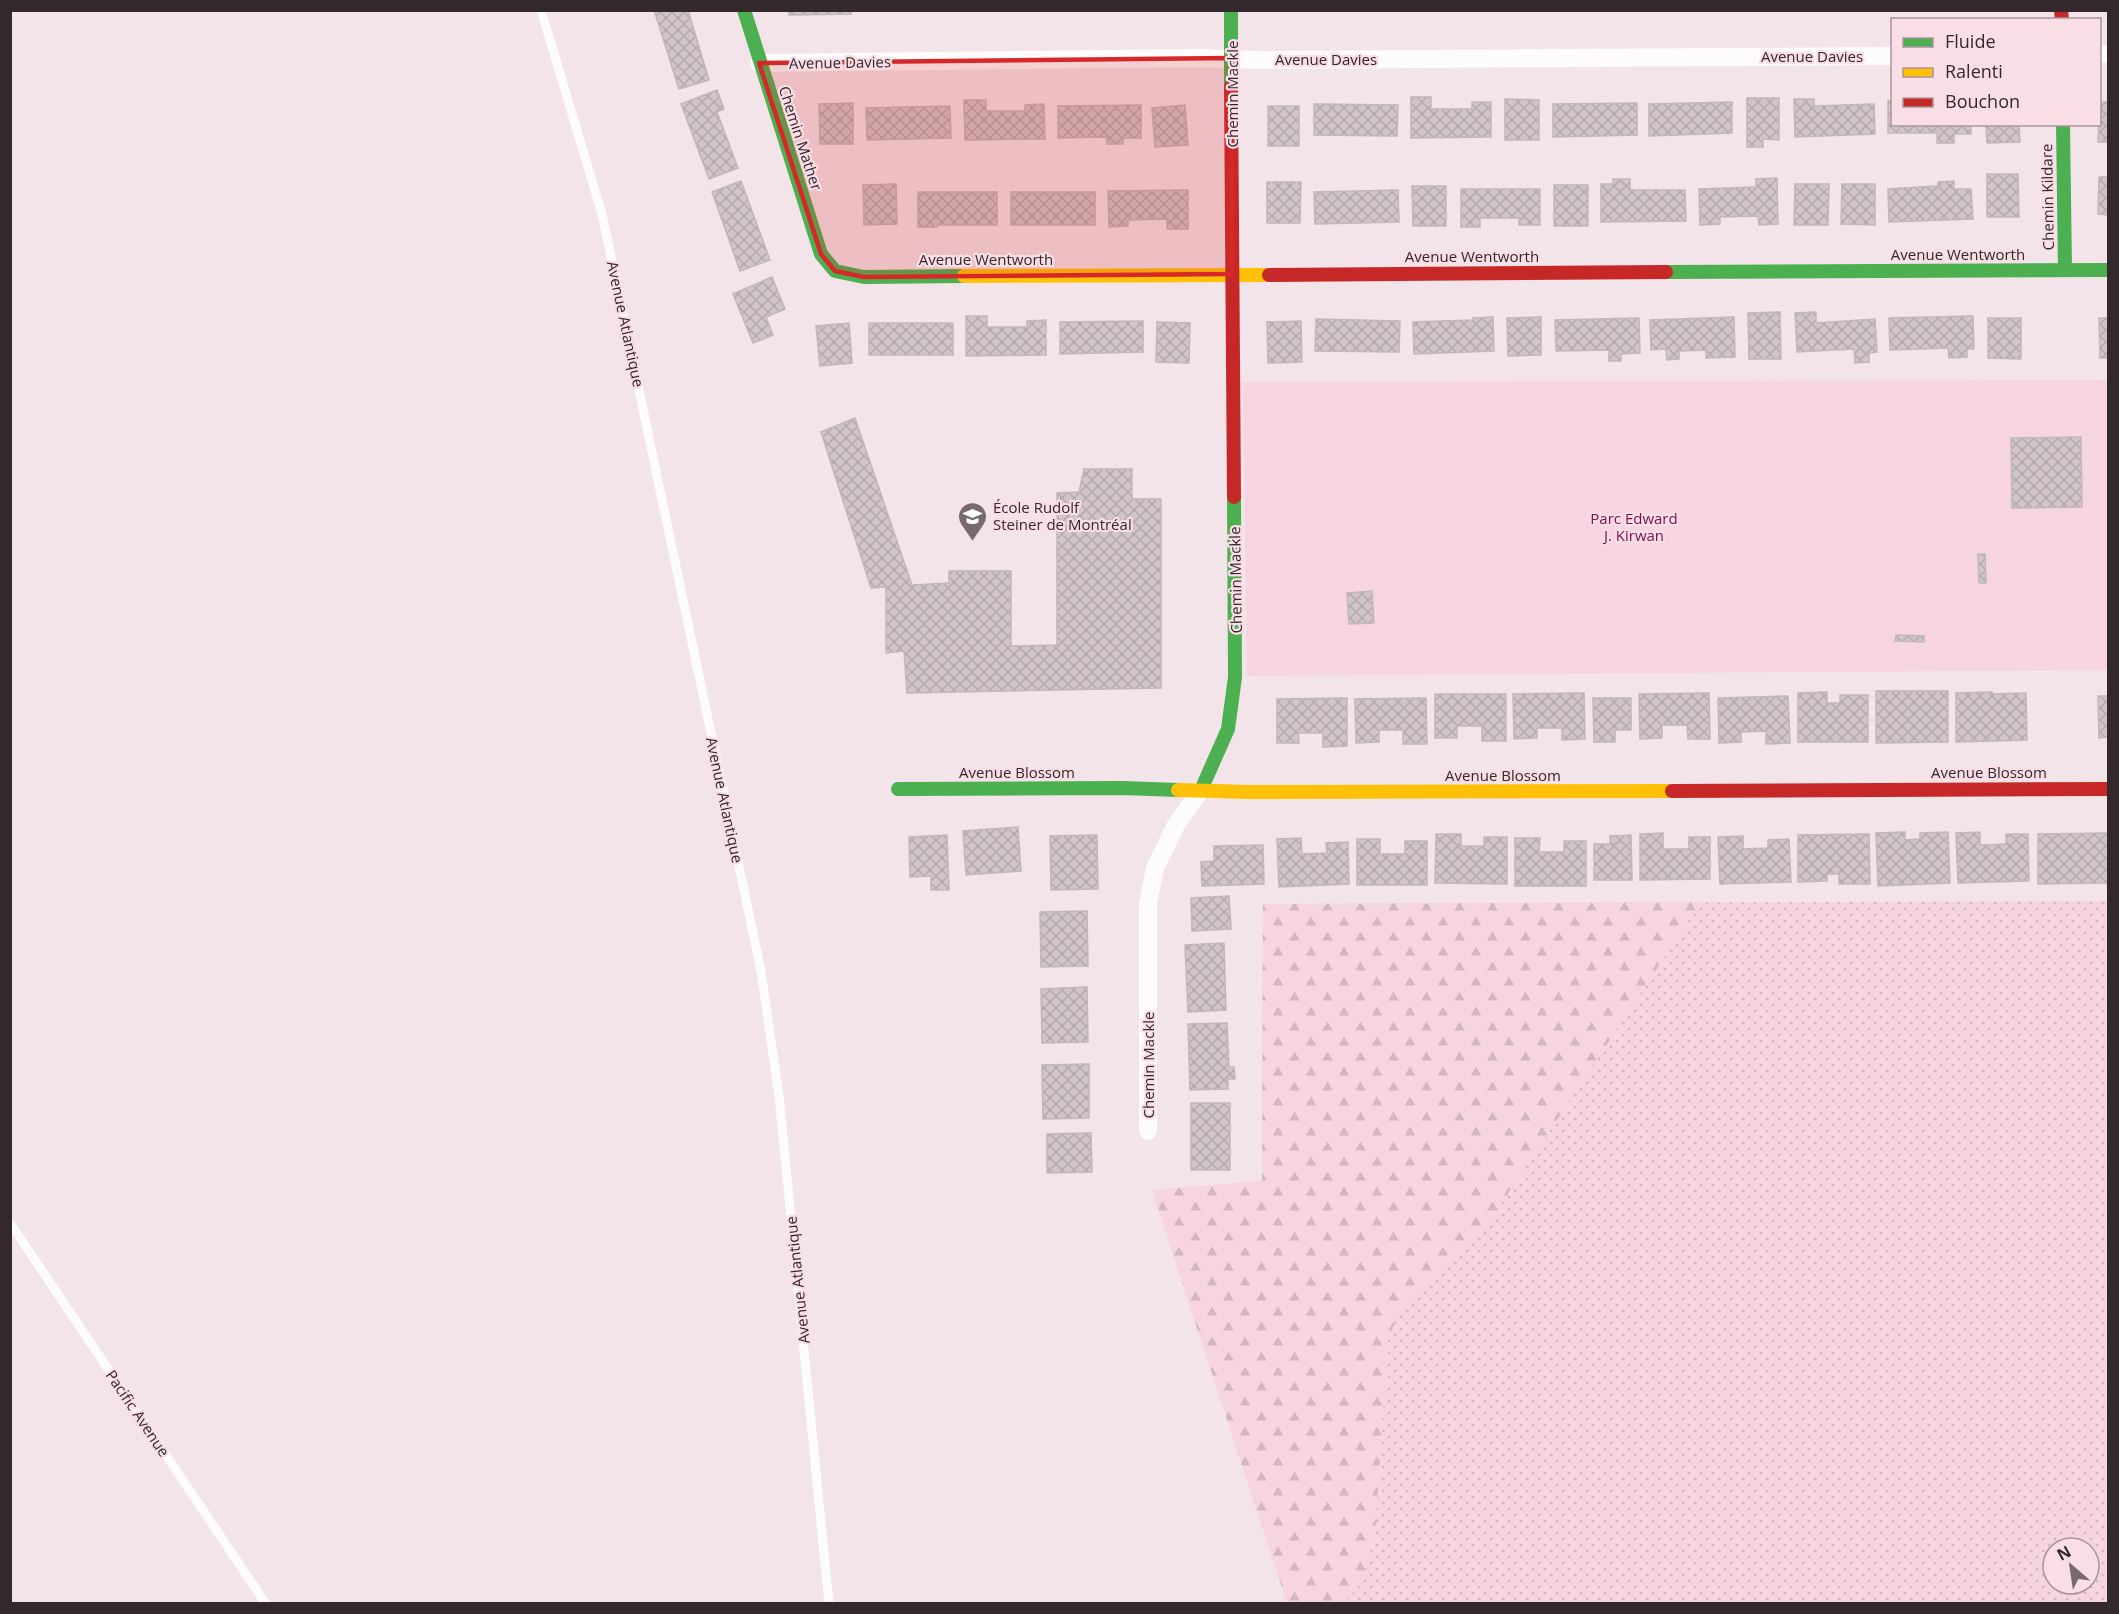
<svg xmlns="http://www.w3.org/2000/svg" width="2119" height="1614" font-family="'Open Sans',sans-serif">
<defs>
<pattern id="grass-dots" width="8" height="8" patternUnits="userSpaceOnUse" patternTransform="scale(1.5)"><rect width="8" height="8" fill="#f6d5e0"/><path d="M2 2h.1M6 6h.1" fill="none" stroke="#d3b7c0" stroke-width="1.8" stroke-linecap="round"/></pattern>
<pattern id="forest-firs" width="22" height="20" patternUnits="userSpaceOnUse" patternTransform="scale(1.5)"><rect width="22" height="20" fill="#f6d5e0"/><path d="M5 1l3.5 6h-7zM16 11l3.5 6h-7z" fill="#d3b7c0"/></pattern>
<pattern id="building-cross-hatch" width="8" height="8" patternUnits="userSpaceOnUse" patternTransform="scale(1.5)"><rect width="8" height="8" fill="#d1c5c9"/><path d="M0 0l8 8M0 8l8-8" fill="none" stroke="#b4a9ad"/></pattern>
</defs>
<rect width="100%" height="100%" fill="#f3e4e9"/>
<!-- grass -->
<path fill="url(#grass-dots)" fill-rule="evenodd" d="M2108,901V1603H1287L1152,1190L1262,1181L1263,904ZM2053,1548H2089V1584H2053Z"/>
<!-- forest -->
<path fill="url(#forest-firs)" d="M1701,902L1482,1233L1405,1303L1388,1337L1375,1537L1359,1586L1344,1603H1287L1152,1190L1262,1181L1263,904Z"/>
<!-- green -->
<path fill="#f6d5e0" d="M2108,380V670L1247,676L1243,382Z"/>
<!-- building -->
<g fill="url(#building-cross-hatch)" stroke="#c2b6ba" stroke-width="1.5">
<path d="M654,10H688L709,80L679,89Z"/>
<path d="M789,10H851V14L789,15Z"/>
<path d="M717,90L724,109L717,112L738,168L709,179L681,104Z"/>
<path d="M1411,97H1431V109H1472V102H1491V137L1411,138Z"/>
<path d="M1747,98H1779V140L1763,139V147H1747Z"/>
<path d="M1505,99L1539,100V140H1505Z"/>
<path d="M1794,99H1814V106L1874,104L1875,134L1795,137Z"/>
<path d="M964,100H986V111H1025V105L1044,104L1045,139L965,140Z"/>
<path d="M1888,101H1892V124H1971V134H1954V143H1937V133H1888Z"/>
<path d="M1732,102V133L1649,136V104Z"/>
<path d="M2100,102H2108V142H2098Z"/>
<path d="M853,103V144H820L819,104Z"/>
<path d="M1637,103V135L1553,137V104Z"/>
<path d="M1314,104L1398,105L1397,136L1314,135Z"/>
<path d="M1141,105V138H1123V144H1107V137L1058,138V106Z"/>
<path d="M1185,105L1188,145L1155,147L1152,108Z"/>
<path d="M950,106L951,138L867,140L866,108Z"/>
<rect x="1268" y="106" width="31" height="40"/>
<path d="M1986,124H2019L2020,142L1987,143Z"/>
<path d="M1987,174H2018L2019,217H1987Z"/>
<path d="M2099,177H2108V215L2098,214Z"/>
<path d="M1777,178L1778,224L1759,225L1758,216L1720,217V224L1700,225L1699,189L1756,187V179Z"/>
<path d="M1613,179H1630V190H1685L1686,221L1601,222V184H1613Z"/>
<path d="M741,181L770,260L740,271L712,192Z"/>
<path d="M1954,181V189H1971L1973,219L1889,222L1888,189L1938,186V182Z"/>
<path d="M1267,182H1301L1300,223H1267Z"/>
<path d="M896,184L897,224L864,225L863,185Z"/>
<path d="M1795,184H1829L1828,225H1794Z"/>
<path d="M1842,184H1875V225L1841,224Z"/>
<rect x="1554" y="185" width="34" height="41"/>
<path d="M1412,186H1446V226H1413Z"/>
<path d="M1461,189H1540V225H1519V218H1480V227H1461Z"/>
<path d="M1188,190V229H1167V219L1128,220V226L1109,227L1108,191Z"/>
<path d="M1398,190L1399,222L1315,224L1314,192Z"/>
<path d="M918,192H997V225H937V227H918Z"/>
<rect x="1011" y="192" width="84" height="33"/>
<path d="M772,277L785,309L766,317L773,335L753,343L733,294Z"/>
<path d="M1780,312L1781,359H1749L1748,313Z"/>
<path d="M1816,312V323L1875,319L1877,352L1869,353V362L1855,363L1854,349L1797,352L1795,313Z"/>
<path d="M966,316H987V327H1027V321L1046,320V355L966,356Z"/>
<path d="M1973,316L1974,349H1967V357L1949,358L1948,348L1890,350L1889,318Z"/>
<path d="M1493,317L1494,351L1414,354L1413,322L1473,320V318Z"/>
<path d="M1541,317V355L1508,356L1507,318Z"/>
<path d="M1734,317L1735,357L1706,358V350L1679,351V359L1667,360L1666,349L1651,350L1650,320Z"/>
<path d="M1639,318L1640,353L1621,354V361H1609V350L1556,351L1555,320Z"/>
<path d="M1988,318H2021V359L1988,358Z"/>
<path d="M2099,318H2108V358H2100Z"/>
<path d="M1316,319L1400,321L1399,352L1315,351Z"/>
<path d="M1143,321V352L1060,354V322Z"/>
<path d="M1301,321L1302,362L1268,363L1267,322Z"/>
<path d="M1157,322L1190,323L1189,363L1156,362Z"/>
<path d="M849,323L852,363L820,366L816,326Z"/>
<rect x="869" y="323" width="84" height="32"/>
<path d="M855,418L912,585L949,583V571H1011V646L1057,645V493L1079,492L1084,469H1132V499H1161V688L907,693L904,651L886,653V587L871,588L821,432Z"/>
<path d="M2081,437L2082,507L2012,508L2011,438Z"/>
<path d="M1978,554H1985L1986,583H1979Z"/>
<path d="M1372,591L1374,623L1349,624L1347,593Z"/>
<path d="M1896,635L1924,636V642L1895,641Z"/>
<path d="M1876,691H1948V742L1876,743Z"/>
<path d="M1827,692V703H1840V695H1868V742H1798V693Z"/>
<path d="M1992,692V694L2026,693L2027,740L1956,742V693Z"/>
<path d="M1584,693L1585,739L1562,740V728H1537V738L1514,739L1513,694Z"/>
<path d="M1709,693L1710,739H1688L1687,725H1662V738L1640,739L1639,694Z"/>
<path d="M1435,694H1506V741H1482V726H1457V738H1435Z"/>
<path d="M1788,696L1790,743L1766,744V731L1741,732V742L1719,743L1718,698Z"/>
<path d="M2098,696H2108V737L2099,738Z"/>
<path d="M1347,698V746L1323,747V733H1298L1299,743H1277V699Z"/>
<path d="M1426,698L1427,744H1403V730H1379V742L1356,743L1355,699Z"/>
<path d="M1593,698H1631V730H1615V742H1594Z"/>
<path d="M1018,827L1021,871L966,875L963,831Z"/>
<path d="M1905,832V840L1920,839V833L1948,832L1950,883L1878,886L1876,833Z"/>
<path d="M1980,832V845L2006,844V834H2028L2029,881L1958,883L1956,833Z"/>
<path d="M1663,833V849H1689V837H1710V879L1640,880V834Z"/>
<path d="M2108,833V883L2038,884V834Z"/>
<path d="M1436,834H1461V846H1484V837H1507V884L1435,883Z"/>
<path d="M1869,834L1870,884H1839V874H1827V881L1798,882V835Z"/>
<path d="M947,835L949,890H931V876L910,877L909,837Z"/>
<path d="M1097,835L1098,889L1051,890L1050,836Z"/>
<path d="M1631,835L1632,880H1594V844H1610V836Z"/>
<path d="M1743,836V849L1768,848V840L1789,839L1791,882L1720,884L1718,837Z"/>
<path d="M1301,838L1302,854L1327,853L1326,843L1348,842L1349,884L1279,887L1277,839Z"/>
<path d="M1515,838H1540L1539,852H1564V841H1586V886H1515Z"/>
<path d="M1357,839H1380V854H1405V841H1427V885H1357Z"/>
<path d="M1263,845L1264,884L1202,886L1201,862L1214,861V846Z"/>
<path d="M1229,896L1231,929L1192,931L1191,898Z"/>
<path d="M1087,911L1088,966L1041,967L1040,912Z"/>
<path d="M1224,943L1226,1010L1188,1012L1185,945Z"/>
<path d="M1087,987L1088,1042L1042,1043L1041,989Z"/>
<path d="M1227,1023L1229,1067H1234L1235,1079H1228V1089L1190,1090L1188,1024Z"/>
<path d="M1089,1064V1118L1043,1119L1042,1065Z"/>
<rect x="1191" y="1103" width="39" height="67"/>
<path d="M1091,1133L1092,1172L1047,1173V1134Z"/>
</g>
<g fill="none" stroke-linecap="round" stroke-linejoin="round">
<!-- lane -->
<g stroke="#fdfbfc" stroke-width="9">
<path d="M541,10L602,214L761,971L779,1096L829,1604"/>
<path d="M10,1223L266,1604"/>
</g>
<!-- street -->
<g stroke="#fdfbfc" stroke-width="18">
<path d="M2100,54H2108"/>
<path d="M759,63L1199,58L1263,60L1892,56"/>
<path d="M1148,1131V903L1155,868L1176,825L1201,790"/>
</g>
<!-- fast -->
<g stroke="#4caf50" stroke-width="14">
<path d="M744,10L821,254L835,271L864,277L964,276"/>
<path d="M1231,10V87"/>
<path d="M2063,124L2065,270"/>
<path d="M1666,272L2108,270"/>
<path d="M898,789L1123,788L1178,790"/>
<path d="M1201,790L1228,729L1235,677L1234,497"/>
</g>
<!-- slow -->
<g stroke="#ffc107" stroke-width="14">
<path d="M964,276L1269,275"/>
<path d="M1178,790L1251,792L1672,791"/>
</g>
<!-- jam -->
<g stroke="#c62828" stroke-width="14">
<path d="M2061,10L2062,20"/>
<path d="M1231,87L1234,497"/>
<path d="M1269,275L1666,272"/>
<path d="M1672,791L2108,789"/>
</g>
</g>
<!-- marked area -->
<path fill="#d62828" fill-opacity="0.2" stroke="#d62828" stroke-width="4.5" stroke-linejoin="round" d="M1232,58V274L864,277L835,271L821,254L759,63Z"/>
<!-- icons -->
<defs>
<symbol id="school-pin" viewBox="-11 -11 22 30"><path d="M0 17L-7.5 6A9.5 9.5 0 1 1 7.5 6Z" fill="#766a6e" stroke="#f9dee6"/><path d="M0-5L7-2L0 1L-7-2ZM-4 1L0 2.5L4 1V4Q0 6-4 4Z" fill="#fff"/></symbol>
</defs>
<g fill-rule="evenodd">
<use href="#school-pin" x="956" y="500" width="33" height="45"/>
</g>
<g text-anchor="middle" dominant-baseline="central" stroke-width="4.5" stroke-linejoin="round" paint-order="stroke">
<!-- street labels -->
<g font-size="15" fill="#33282c" stroke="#f9dee6">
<text x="1812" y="56">Avenue Davies</text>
<text x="1326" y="59">Avenue Davies</text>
<text transform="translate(840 62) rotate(-1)">Avenue Davies</text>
<text transform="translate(1232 94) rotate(-90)">Chemin Mackle</text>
<text transform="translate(801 138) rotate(72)">Chemin Mather</text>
<text transform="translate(2047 197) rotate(-91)">Chemin Kildare</text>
<text x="1958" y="254">Avenue Wentworth</text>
<text x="1472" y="256">Avenue Wentworth</text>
<text x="986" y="259">Avenue Wentworth</text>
<text transform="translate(626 324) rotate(78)">Avenue Atlantique</text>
<text transform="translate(1235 580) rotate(-91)">Chemin Mackle</text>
<text x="1017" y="772">Avenue Blossom</text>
<text x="1989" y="772">Avenue Blossom</text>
<text x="1503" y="775">Avenue Blossom</text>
<text transform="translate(725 800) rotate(78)">Avenue Atlantique</text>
<text transform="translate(1148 1065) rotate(-90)">Chemin Mackle</text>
<text transform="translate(797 1280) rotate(-96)">Avenue Atlantique</text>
<text transform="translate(138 1413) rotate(56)">Pacific Avenue</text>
</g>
<!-- poi labels -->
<g font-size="15" fill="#33282c" stroke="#f9dee6" text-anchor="start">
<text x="993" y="507">École Rudolf<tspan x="993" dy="17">Steiner de Montréal</tspan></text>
</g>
<!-- park labels -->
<g font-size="15" fill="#790f43" stroke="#f9dee6">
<text x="1634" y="518">Parc Edward<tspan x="1634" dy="17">J. Kirwan</tspan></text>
</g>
</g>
<!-- border -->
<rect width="2119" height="1614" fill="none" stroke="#33282c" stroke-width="24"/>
<!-- legend -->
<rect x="1891" y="18" width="210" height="108" fill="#f9dee6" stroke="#aa959c" stroke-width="1.5"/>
<rect x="1903" y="38" width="30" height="9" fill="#4caf50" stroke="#aa959c" stroke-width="1.5"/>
<text x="1945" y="48" font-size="18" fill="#33282c">Fluide</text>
<rect x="1903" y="68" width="30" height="9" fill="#ffc107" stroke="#aa959c" stroke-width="1.5"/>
<text x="1945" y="78" font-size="18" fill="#33282c">Ralenti</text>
<rect x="1903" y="98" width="30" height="9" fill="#c62828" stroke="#aa959c" stroke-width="1.5"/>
<text x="1945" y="108" font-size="18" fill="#33282c">Bouchon</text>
<!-- north arrow -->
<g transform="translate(2071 1566) rotate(331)"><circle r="28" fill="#f9dee6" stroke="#aa959c" stroke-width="1.5"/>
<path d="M0-4.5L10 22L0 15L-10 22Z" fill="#766a6e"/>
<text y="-9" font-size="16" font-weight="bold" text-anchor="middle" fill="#33282c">N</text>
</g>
</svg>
